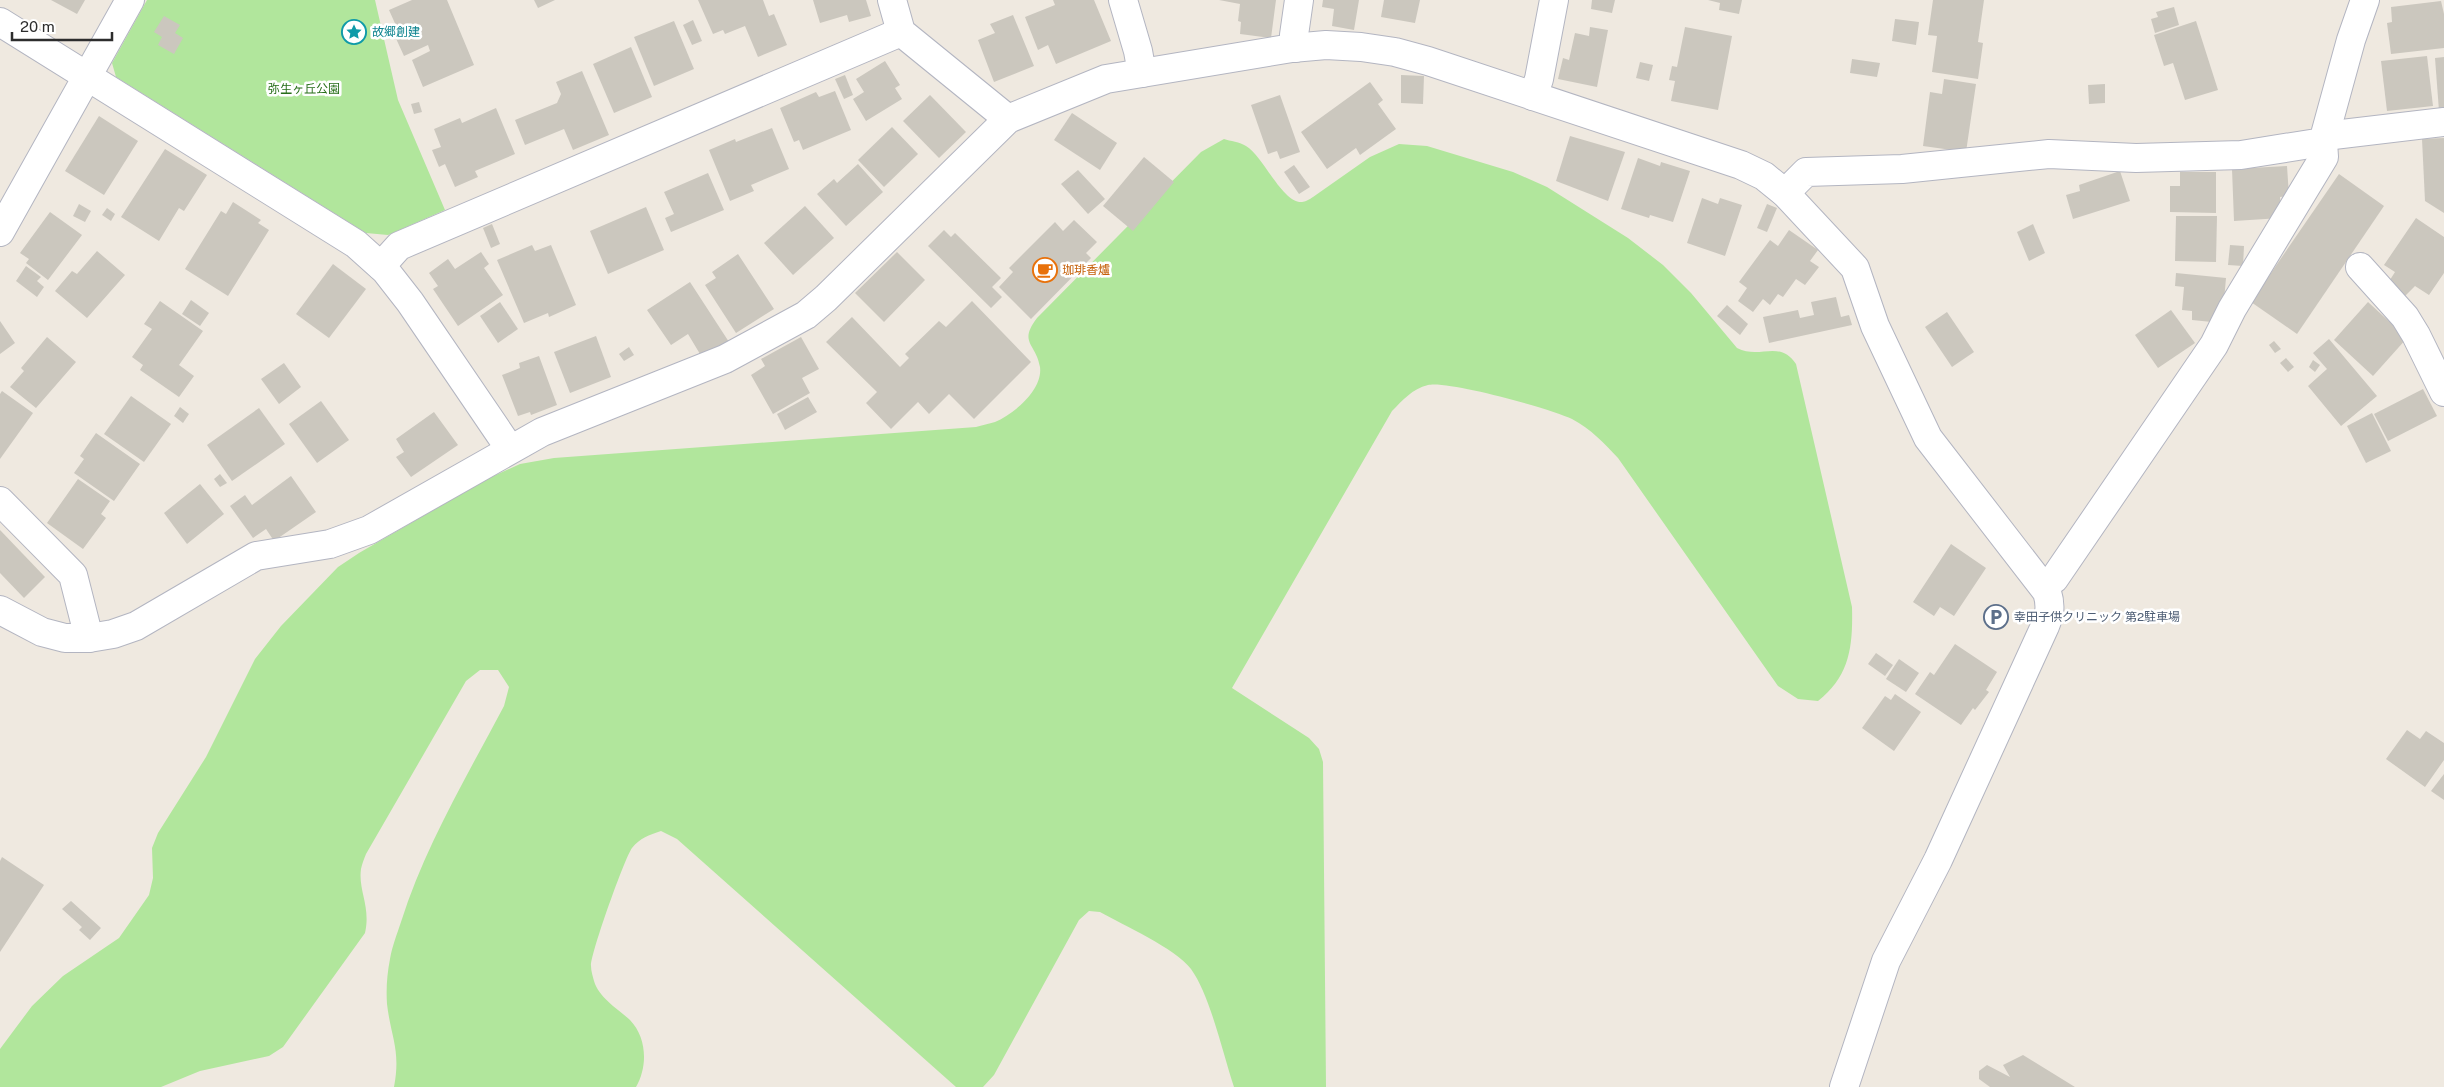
<svg xmlns="http://www.w3.org/2000/svg" width="2444" height="1087" font-family="'Public Sans','Noto Sans JP',sans-serif">
<rect width="100%" height="100%" fill="#efe9e0"/>
<!-- green -->
<g fill="#b1e69c">
<path d="M147,0H375L398,100L445,210L388,235L366,233L116,77L112,63Z"/>
<path d="M1224,139C1230,141 1240,142 1246,146C1264,157 1282,203 1302,202C1305,202 1310,199 1313,197L1370,157L1399,144L1427,146L1513,172L1547,187L1628,238L1663,265L1691,293L1737,348C1760,360 1779,339 1796,364L1852,607C1853,646 1850,676 1818,701L1798,699L1778,686L1618,458C1604,443 1591,429 1572,419C1552,409 1447,380 1428,385C1412,389 1403,400 1392,411L1232,688L1309,738L1319,749L1323,762L1326,1087H1234C1223,1054 1210,995 1191,969C1175,948 1123,925 1100,912L1089,911L1079,920L994,1075L983,1087H956L677,839L661,831C649,835 640,838 632,848C625,857 590,955 591,966C591,971 593,977 594,981C599,998 618,1009 630,1020C647,1038 648,1066 636,1087H394C401,1050 391,1038 387,1004C386,989 387,974 390,959C392,947 397,934 401,922C425,846 467,776 504,706L509,687L498,670H480L466,681L366,854C364,859 362,864 361,869C358,891 371,906 365,933L283,1047L269,1056L200,1071L161,1087H0V1049L32,1006L63,976L119,938L149,895L153,878L152,848L158,833L206,757L255,659L281,626L338,567L359,553L487,479L520,464L554,458L976,427C982,425 989,424 995,422C1014,414 1043,390 1040,367C1036,343 1018,343 1037,318L1201,152Z"/>
</g>
<!-- building -->
<g fill="#cbc7be">
<path d="M51,0H85L77,14Z"/>
<path d="M412,0H447L474,65L423,87L412,60L430,51L428,45L404,56L393,32L398,30L389,10Z"/>
<path d="M534,0H555L538,8Z"/>
<path d="M698,0H763L769,16L774,14L787,45L758,57L745,26L725,34L723,30L713,34Z"/>
<path d="M813,0H866L871,16L849,22L847,15L820,23Z"/>
<path d="M1053,0H1094L1111,41L1056,64L1048,45L1038,50L1025,17L1055,5Z"/>
<path d="M1219,0H1276L1271,38L1240,34L1241,22L1238,21L1240,4Z"/>
<path d="M1323,0H1359L1354,30L1332,26L1334,9L1322,7Z"/>
<path d="M1384,0H1420L1415,23L1381,17Z"/>
<path d="M1592,0H1615L1612,13L1591,9Z"/>
<path d="M1708,0H1742L1739,14L1719,10L1720,3Z"/>
<path d="M1933,0H1984L1978,42L1983,43L1978,79L1932,72L1937,36L1928,35Z"/>
<path d="M2441,1L2444,14V48L2391,54L2387,23L2392,22L2391,7Z"/>
<path d="M2174,7L2179,25L2155,33L2151,19L2158,17L2156,12Z"/>
<path d="M1013,15L1034,66L994,82L978,40L995,33L990,24Z"/>
<path d="M164,16L180,25L175,33L183,38L174,54L158,45L162,37L154,32Z"/>
<path d="M1895,19L1919,22L1916,45L1892,41Z"/>
<path d="M693,20L702,41L692,45L683,25Z"/>
<path d="M674,21L694,69L654,86L634,37Z"/>
<path d="M2196,21L2218,90L2185,100L2173,63L2164,66L2154,35Z"/>
<path d="M1590,27L1608,30L1597,87L1558,79L1563,58L1569,60L1575,33L1589,36Z"/>
<path d="M1685,27L1732,36L1718,110L1671,101L1675,81L1669,80L1672,66L1677,67Z"/>
<path d="M631,47L652,97L614,113L593,64Z"/>
<path d="M2427,56L2433,106L2387,111L2381,61Z"/>
<path d="M2444,57V110L2439,111L2435,58Z"/>
<path d="M1852,59L1880,63L1877,77L1850,73Z"/>
<path d="M885,61L900,85L895,88L902,99L866,121L853,99L864,92L856,79Z"/>
<path d="M1640,62L1653,65L1649,81L1636,78Z"/>
<path d="M582,71L609,135L573,150L564,129L525,145L515,120L557,103L561,94L556,82Z"/>
<path d="M845,75L853,95L844,99L835,79Z"/>
<path d="M1401,75L1424,76L1423,104L1401,103Z"/>
<path d="M1944,79L1976,84L1966,152L1923,146L1930,92L1942,94Z"/>
<path d="M1370,82L1383,100L1378,104L1396,129L1360,155L1356,148L1327,169L1301,132Z"/>
<path d="M2105,84V103L2089,104L2088,85Z"/>
<path d="M835,91L851,130L803,150L799,140L794,142L780,108L816,92L819,97Z"/>
<path d="M930,95L966,132L939,158L903,121Z"/>
<path d="M1280,95L1300,152L1280,159L1277,151L1268,154L1251,105Z"/>
<path d="M419,102L422,112L414,114L411,104Z"/>
<path d="M496,108L515,154L475,171L478,177L455,187L445,164L439,167L432,150L441,147L434,129L460,118L462,123Z"/>
<path d="M1072,113L1117,143L1100,170L1054,140Z"/>
<path d="M99,116L138,141L104,195L65,171Z"/>
<path d="M892,127L918,154L884,187L858,160Z"/>
<path d="M772,128L789,169L751,185L754,191L730,201L709,150L735,139L736,142Z"/>
<path d="M1570,136L1625,152L1608,201L1556,181Z"/>
<path d="M2444,138V213L2425,201L2422,139Z"/>
<path d="M165,149L207,175L184,211L179,208L159,241L121,217Z"/>
<path d="M1144,157L1174,182L1133,231L1103,206Z"/>
<path d="M1638,158L1660,166L1661,162L1690,171L1673,222L1650,215L1649,218L1621,209Z"/>
<path d="M858,164L883,192L846,226L817,194L834,179L837,183Z"/>
<path d="M1294,165L1310,187L1299,194L1284,172Z"/>
<path d="M2287,166L2289,196L2280,197L2281,218L2234,221L2232,169Z"/>
<path d="M1078,170L1105,199L1088,214L1061,184Z"/>
<path d="M2120,171L2130,201L2073,219L2066,195L2080,191L2079,185Z"/>
<path d="M2180,172H2216V213L2170,212V186H2180Z"/>
<path d="M708,173L724,210L671,232L665,218L674,214L664,192Z"/>
<path d="M2339,174L2384,206L2297,334L2251,302Z"/>
<path d="M1702,198L1718,204L1720,198L1742,205L1725,256L1687,243Z"/>
<path d="M233,202L261,220L258,223L269,230L228,296L185,269L221,211L226,214Z"/>
<path d="M79,204L91,211L85,222L73,216Z"/>
<path d="M1767,204L1777,208L1767,232L1757,228Z"/>
<path d="M805,206L834,238L793,275L764,243Z"/>
<path d="M646,207L664,250L608,274L590,231Z"/>
<path d="M107,208L115,214L111,221L102,215Z"/>
<path d="M50,212L82,235L48,280L26,263L29,259L20,253Z"/>
<path d="M2176,216H2217L2216,262L2175,261Z"/>
<path d="M2416,218L2444,237V273L2429,295L2415,286L2403,298L2388,283L2395,272L2384,265Z"/>
<path d="M1074,220L1097,242L1086,253L1091,258L1031,319L999,287L1013,272L1009,268L1055,222L1063,231Z"/>
<path d="M492,224L500,244L491,248L483,228Z"/>
<path d="M2033,224L2045,253L2029,261L2017,232Z"/>
<path d="M944,230L951,237L955,233L1001,278L992,287L1002,297L991,308L928,246Z"/>
<path d="M1789,230L1818,250L1810,261L1819,267L1805,285L1796,279L1783,297L1778,294L1770,305L1763,299L1753,312L1738,301L1747,288L1739,282L1770,240L1778,246Z"/>
<path d="M532,245L535,251L551,245L576,305L549,317L548,313L524,323L497,260Z"/>
<path d="M2230,245L2244,246L2243,266L2228,265Z"/>
<path d="M97,251L125,275L87,318L55,291L72,271L77,274Z"/>
<path d="M481,252L489,264L484,268L503,295L458,326L433,289L438,286L429,273L448,259L455,269Z"/>
<path d="M897,252L925,280L884,322L855,293Z"/>
<path d="M738,254L774,309L736,333L705,285L716,278L712,272Z"/>
<path d="M333,264L366,289L329,338L296,314Z"/>
<path d="M26,266L41,277L37,281L44,287L37,297L16,281Z"/>
<path d="M2176,273L2226,278L2222,323L2192,320V311L2182,310L2184,287L2175,286Z"/>
<path d="M690,282L729,342L703,359L688,334L671,345L647,310Z"/>
<path d="M1836,297L1841,317L1849,315L1852,325L1769,343L1763,317L1798,310L1800,318L1814,315L1811,302Z"/>
<path d="M191,300L209,313L200,326L182,314Z"/>
<path d="M160,301L203,331L179,365L194,376L179,397L140,370L143,365L132,357L152,329L144,324Z"/>
<path d="M972,301L1031,362L974,419L949,394L929,414L918,402L891,429L866,403L877,392L826,342L852,317L900,367L909,358L905,354L939,321L946,327Z"/>
<path d="M500,302L518,329L498,343L480,316Z"/>
<path d="M2368,302L2407,338L2373,376L2334,340Z"/>
<path d="M1727,305L1748,324L1740,335L1717,316Z"/>
<path d="M2171,310L2195,343L2158,368L2135,335Z"/>
<path d="M1947,312L1974,352L1952,367L1925,327Z"/>
<path d="M0,321L15,343L0,354Z"/>
<path d="M596,336L611,377L570,393L554,352Z"/>
<path d="M47,337L76,362L36,408L10,387L24,371L21,368Z"/>
<path d="M801,337L819,369L802,378L810,393L773,414L751,375L765,366L761,359Z"/>
<path d="M2329,339L2377,396L2341,426L2308,386L2327,369L2313,353Z"/>
<path d="M2274,341L2281,349L2275,353L2269,345Z"/>
<path d="M629,347L634,355L624,361L619,354Z"/>
<path d="M539,356L557,405L531,415L530,412L518,416L502,375L520,368L519,363Z"/>
<path d="M2286,358L2294,367L2288,372L2280,363Z"/>
<path d="M2313,360L2320,365L2315,372L2309,367Z"/>
<path d="M284,363L301,387L279,404L261,379Z"/>
<path d="M2423,389L2437,416L2388,441L2374,414Z"/>
<path d="M2,391L33,413L0,459V394Z"/>
<path d="M131,396L171,424L144,462L104,434Z"/>
<path d="M808,397L817,412L785,430L777,414Z"/>
<path d="M321,401L349,440L317,463L289,424Z"/>
<path d="M180,407L189,414L183,423L174,416Z"/>
<path d="M259,408L285,444L232,481L207,445Z"/>
<path d="M434,412L458,445L411,477L396,457L404,452L396,439Z"/>
<path d="M2372,413L2391,451L2366,463L2347,426Z"/>
<path d="M96,433L140,464L114,501L74,473L84,459L80,456Z"/>
<path d="M220,474L227,483L220,487L214,479Z"/>
<path d="M291,476L316,512L274,541L266,529L253,538L230,506L245,495L252,505Z"/>
<path d="M78,479L110,501L101,514L106,518L83,549L47,523Z"/>
<path d="M200,484L224,514L187,544L164,513Z"/>
<path d="M0,530L45,577L24,598L0,573Z"/>
<path d="M1951,544L1986,568L1954,616L1940,607L1934,616L1913,602Z"/>
<path d="M1955,644L1997,672L1986,690L1989,692L1975,710L1973,708L1961,725L1915,694L1930,672L1934,675Z"/>
<path d="M1876,653L1893,665L1885,676L1868,664Z"/>
<path d="M1899,659L1919,673L1906,692L1886,679Z"/>
<path d="M1895,694L1921,712L1894,751L1862,728L1885,696L1891,700Z"/>
<path d="M2407,730L2420,739L2426,731L2444,743V760L2425,787L2386,759Z"/>
<path d="M2444,774V800L2431,791Z"/>
<path d="M2,857L44,885L0,952V861Z"/>
<path d="M71,901L101,928L90,940L79,930L82,927L62,909Z"/>
<path d="M2023,1055L2075,1087H1990L1979,1079V1071L1987,1065L2010,1077L2003,1065Z"/>
</g>
<g fill="none" stroke-linecap="round" stroke-linejoin="round">
<defs>
<g id="minor">
<path d="M892,0L901,32L1008,119"/>
<path d="M1123,0L1138,51L1142,73"/>
<path d="M0,22L356,244L385,270L410,302L510,449"/>
<path d="M1295,48L1294,35L1299,0"/>
<path d="M1533,96L1539,79L1554,0"/>
<path d="M2325,136L2444,122"/>
<path d="M1785,193L1806,172L1902,169L2049,154L2136,158L2241,155L2323,142L2351,40L2365,0"/>
<path d="M0,232L130,0"/>
<path d="M381,266L399,246L901,32"/>
<path d="M2360,267L2405,317L2416,335L2444,392"/>
<path d="M0,501L73,575L89,638"/>
<path d="M2043,585L2054,579L2214,345L2232,309L2324,157L2323,142"/>
<path d="M0,610L42,632L65,638H89L113,634L136,626L256,556L330,544L369,530L542,432L725,359L806,315L826,298L1008,119L1106,79L1292,48L1326,45L1361,47L1395,52L1428,61L1741,165L1764,176L1785,193L1855,268L1875,326L1928,438L2047,592C2051,605 2050,614 2045,626L1938,860L1886,961L1844,1087"/>
</g>
</defs>
<!-- minor casing -->
<use href="#minor" stroke="#b3b5c1" stroke-width="30"/>
<!-- minor -->
<use href="#minor" stroke="#fff" stroke-width="28"/>
</g>
<!-- icons -->
<defs>
<symbol id="sight-ring" viewBox="-11 -11 22 22"><circle r="9.5" fill="#fff" stroke="#0f9aa8" stroke-width="1.5"/><path d="M0-6L1.8-2.2L6-1.7L2.9 1.2L3.7 5.4L0 3.3L-3.7 5.4L-2.9 1.2L-6-1.7L-1.8-2.2Z" fill="#0f9aa8"/></symbol>
<symbol id="cafe-ring" viewBox="-11 -11 22 22"><circle r="9.5" fill="#fff" stroke="#e8710a" stroke-width="1.5"/><path d="M-5.5-4.5H6V0H3Q3 3.5 0 3.5H-2.5Q-5.5 3.5-5.5 0ZM3-3.2v2h1.7v-2ZM-6 4.5H4V6H-6Z" fill="#e8710a"/></symbol>
<symbol id="parking-ring" viewBox="-11 -11 22 22"><circle r="9.5" fill="#fff" stroke="#5c6f8a" stroke-width="1.5"/><path d="M-3.5-5.5H1a3.5 3.5 0 0 1 0 7H-1V5.5H-3.5ZM-1-3.4V-.6H.8a1.4 1.4 0 0 0 0-2.8Z" fill="#5c6f8a"/></symbol>
</defs>
<g fill-rule="evenodd">
<use href="#sight-ring" x="340" y="18" width="28" height="28"/>
<use href="#cafe-ring" x="1031" y="256" width="28" height="28"/>
<use href="#parking-ring" x="1982" y="603" width="28" height="28"/>
</g>
<g text-anchor="middle" dominant-baseline="central" stroke-width="5" stroke-linejoin="round" paint-order="stroke">
<!-- culture labels -->
<g font-size="12" fill="#0d838f" stroke="#fff" text-anchor="start">
<text x="372" y="32">故郷創建</text>
</g>
<!-- park labels -->
<g font-size="12" fill="#276e19" stroke="#fff">
<text x="304" y="89">弥生ヶ丘公園</text>
</g>
<!-- food labels -->
<g font-size="12" fill="#c56008" stroke="#fff" text-anchor="start">
<text x="1062" y="270">珈琲香爐</text>
</g>
<!-- service labels -->
<g font-size="12" fill="#4e5e75" stroke="#fff" text-anchor="start">
<text x="2014" y="617">幸田子供クリニック 第2駐車場</text>
</g>
</g>
<!-- scale -->
<path d="M12 32v8h100v-8" fill="none" stroke="#2d2d2d" stroke-width="2.5"/>
<text x="20" y="32" font-size="15" fill="#2d2d2d" stroke="#ffffff" stroke-width="4" paint-order="stroke">20 m</text>
</svg>
